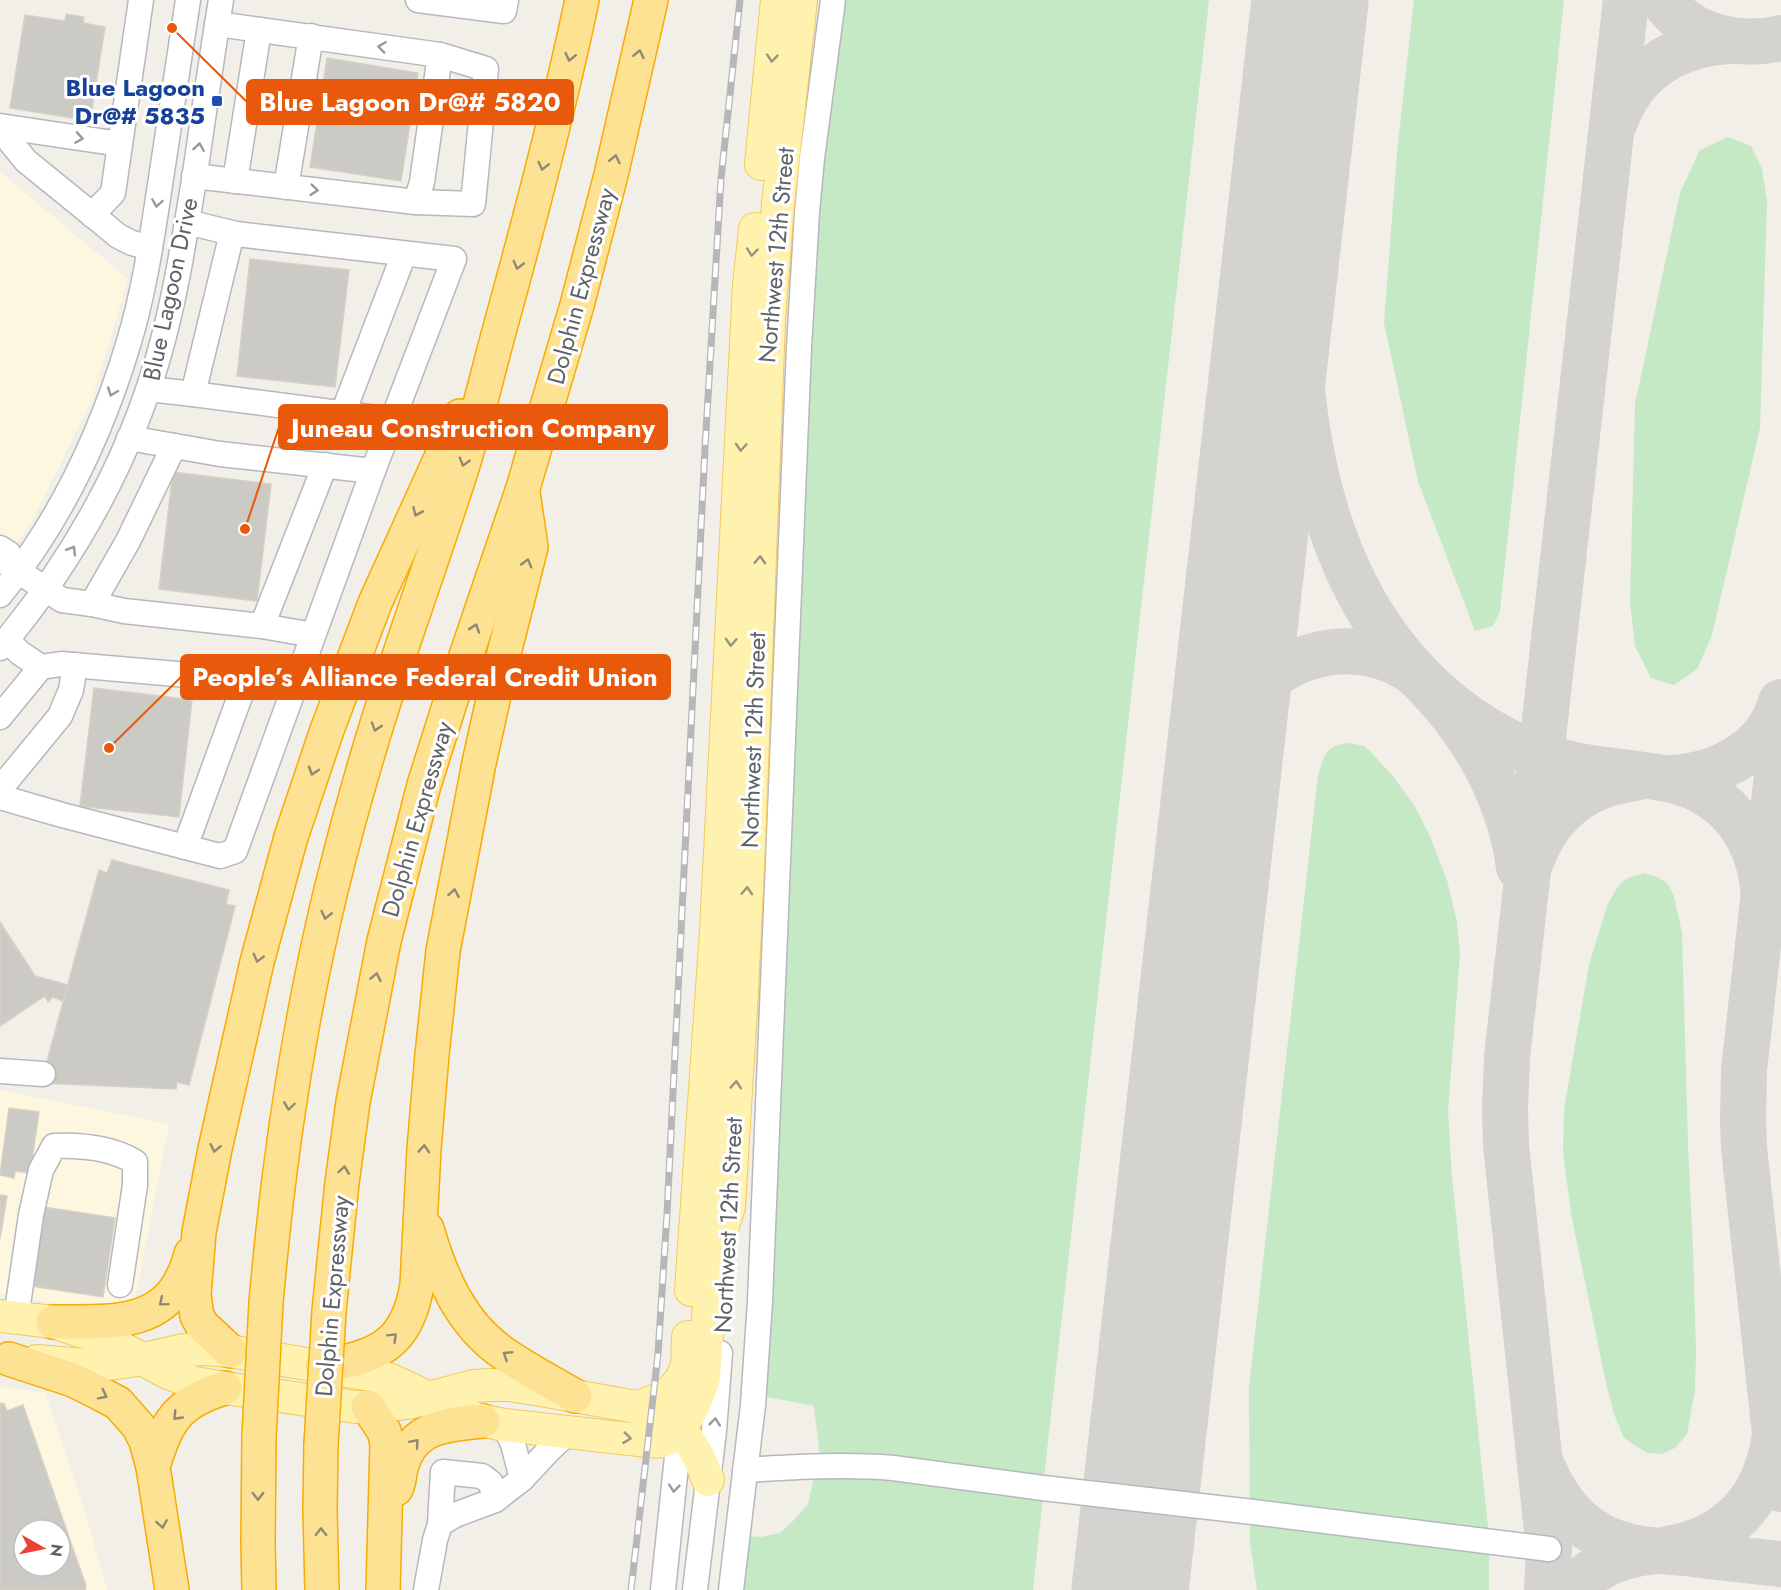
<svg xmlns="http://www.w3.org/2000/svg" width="1781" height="1590" font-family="Jost,sans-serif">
<rect width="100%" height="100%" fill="#f1efe8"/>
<!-- commercial -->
<g fill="#fef7e0" fill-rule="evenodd">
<path d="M0,172L128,279L92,399L35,516L0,568Z"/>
<path d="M0,1090L169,1124L134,1305L94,1310L0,1294Z"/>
<path d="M0,1387L45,1392L84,1508L107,1590H0ZM24,1530H60V1566H24Z"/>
</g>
<!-- green -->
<g fill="#c5e8c5">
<path d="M843,0H1209L1044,1477L820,1458L814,1406L762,1396L812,268L820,170Z"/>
<path d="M1414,0H1564L1500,611L1493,626L1475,631L1418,481L1384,323L1397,153Z"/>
<path d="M1728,137L1751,146L1762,169L1767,201L1760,428L1712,635L1697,669L1674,685L1651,678L1635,646L1630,603L1635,404L1680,193L1700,150Z"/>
<path d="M1349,743L1365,746L1393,776L1415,807L1430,836L1447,880L1457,922L1460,954L1448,1111L1452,1177L1489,1537V1590H1257L1250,1543L1249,1387L1318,775C1325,755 1325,745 1349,743Z"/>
<path d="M1645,873L1659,878L1668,884L1674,896L1682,933L1688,1146L1693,1249L1696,1353L1695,1390L1687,1434L1675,1448L1661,1454L1647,1453L1624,1438L1614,1414L1606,1383L1571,1214L1563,1151L1564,1109L1589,965L1607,906L1618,886L1627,878Z"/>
<path d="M815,1473L886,1474L1043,1498L1033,1590H741L748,1536L761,1537L780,1533L793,1521L808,1504Z"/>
</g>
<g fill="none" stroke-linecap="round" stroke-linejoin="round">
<!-- taxiway -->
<g stroke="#d4d3d0" stroke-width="46">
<path d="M1313,0C1303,189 1267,409 1355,585C1394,662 1460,727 1542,756C1587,772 1628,770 1672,780C1731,794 1761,841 1764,898"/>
<path d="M1663,0C1689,37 1739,48 1781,38"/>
<path d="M1615,122C1634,67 1682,41 1738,41"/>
<path d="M1781,740L1744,1070L1743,1121L1744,1148L1781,1489"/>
<path d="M1223,761C1231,738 1238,715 1254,695C1290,647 1367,637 1414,673C1425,682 1434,693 1443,703C1482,749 1512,807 1519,867"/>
<path d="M1661,778C1711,779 1767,754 1781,702"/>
<path d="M1532,859C1550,811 1585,784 1636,778"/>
<path d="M1543,1468C1560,1508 1586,1537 1631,1547C1649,1551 1667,1551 1685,1553C1717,1557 1749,1561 1781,1564"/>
<path d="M1668,1549C1728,1539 1764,1502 1774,1441"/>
<path d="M1159,1590L1158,1543L1159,1501L1177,1175"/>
<path d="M1547,1590L1549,1549L1506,1145L1505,1109L1507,1057L1626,0"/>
<path d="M1570,1590C1594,1566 1623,1553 1657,1551"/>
</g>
<!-- runway -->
<path stroke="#d4d3d0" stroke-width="117" d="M1130,1590L1310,0"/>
</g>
<!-- building -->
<g fill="#cccac5" stroke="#d6d1c6" stroke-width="1.5" fill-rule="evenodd">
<path d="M66,14L84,17L83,23L105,27L90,121L10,108L25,15L65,21Z"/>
<path d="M327,58L418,73L401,181L310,167Z"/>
<path d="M250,259L349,270L335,387L237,376Z"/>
<path d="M173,472L271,484L257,601L159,589Z"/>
<path d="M94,688L192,700L179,817L80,806Z"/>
<path d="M112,860L229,890L226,904L235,906L189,1085L177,1082L176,1089L41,1083L99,870L107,873Z"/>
<path d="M0,922L35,976L68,985L63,1001L53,997L48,1002L45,996L0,1026Z"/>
<path d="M9,1108L39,1112L30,1173L15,1171L14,1178L0,1175Z"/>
<path d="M0,1195L7,1196L0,1239Z"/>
<path d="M37,1206L115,1218L103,1297L25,1285Z"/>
<path d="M0,1403L4,1404L7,1411L23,1405L86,1586L85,1590H0ZM24,1530H60V1566H24Z"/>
</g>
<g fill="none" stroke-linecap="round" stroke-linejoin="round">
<defs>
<g id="minor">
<path d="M418,0L504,11L506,0"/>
<path d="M0,126L120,144"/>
<path d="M0,129L26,161L100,221L118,236L132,243L150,248"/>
<path d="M194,176L416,202L473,204L486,69L440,55L217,24"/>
<path d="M235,181L259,30"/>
<path d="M286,187L311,36"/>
<path d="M416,202L422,182L440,55"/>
<path d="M92,215L113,193L141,0"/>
<path d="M187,222L236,234L454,259L373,471"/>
<path d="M232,233L193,394L392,420"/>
<path d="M149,389L193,394"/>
<path d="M343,413L404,254"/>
<path d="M0,548L8,553L9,565L62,600L92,604L124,611L262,626L313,635"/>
<path d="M0,595C59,523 101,434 128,345C144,293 152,238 160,185C169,123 179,62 188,0"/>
<path d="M92,604L128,541L174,446"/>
<path d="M262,626L325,465"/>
<path d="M7,640L20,653L41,667L61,664L246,680L295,686"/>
<path d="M0,648C71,563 127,465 158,358C175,300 184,240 194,180C203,120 211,60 221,0"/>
<path d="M0,717L41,667"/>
<path d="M0,789L60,716L71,690L75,665"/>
<path d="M0,797L62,815L220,856L235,851L373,471L220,454L129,438"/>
<path d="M185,847L246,680"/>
<path d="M0,1071L43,1074"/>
<path d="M16,1318L31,1215L41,1170L54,1146C80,1145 112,1148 135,1162V1185L120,1285"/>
<path d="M504,1425L513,1444L522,1479L550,1449L570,1431"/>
<path d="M745,1470C795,1467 843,1464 893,1468L1043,1488L1253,1512L1549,1549"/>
<path d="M440,1524L443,1472L482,1476L491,1483L495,1500"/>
<path d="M426,1590L435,1540L440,1524L455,1515L495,1500L522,1479"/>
<path d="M663,1590L681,1419"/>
<path d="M695,1590L714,1431L720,1353"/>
<path d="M731,1590L753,1405L760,1301L799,347L807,212L812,158L833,0"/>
</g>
<g id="major">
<path d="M761,164L777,0"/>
<path d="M691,1290L716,931L749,285L755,229"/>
<path d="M0,1316L53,1322L105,1339L168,1373L195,1383L225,1388L356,1407L384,1406L413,1402L474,1386L490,1385H510L541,1390L636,1407C679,1422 693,1438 708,1480"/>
<path d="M37,1361L95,1366L144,1359L183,1350L204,1349L230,1351L382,1377C409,1386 432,1402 459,1413C474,1419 489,1422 504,1425L648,1441C652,1441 659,1442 663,1441C684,1435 698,1397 704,1378L712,1261L729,1207L742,991L749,844L769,321L778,204L801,0"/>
<path d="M636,1407C657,1402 677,1392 685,1371C689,1362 687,1347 688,1337"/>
</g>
<g id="highway">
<path d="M427,1229C441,1277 461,1324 503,1353C526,1369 551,1382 575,1396"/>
<path d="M266,1303C278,1164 298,1026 331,890C346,829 363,768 382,708C407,629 436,550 461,471C476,424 487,375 500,328C530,219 559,110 582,0"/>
<path d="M329,1311L342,1183L353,1102L384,941L424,785L449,706L523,488L577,305L611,175L651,0"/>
<path d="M53,1322C101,1321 160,1329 183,1276C187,1269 189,1261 191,1254"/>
<path d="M230,1351L202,1325L197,1316L194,1295L199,1232L215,1149L257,962L291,837L327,730L375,603L460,416"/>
<path d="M9,1359L73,1380L99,1393L118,1403L139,1427L146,1441L153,1467L172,1590"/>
<path d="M322,1366C377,1357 408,1345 417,1284L424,1149L432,1055L443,951L479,763L499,673L531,547L523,493"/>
<path d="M368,1407L384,1431L387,1444L383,1590"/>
<path d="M259,1437L258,1543L259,1590"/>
<path d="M321,1445L320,1510L322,1590"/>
<path d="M153,1467C166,1422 177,1402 225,1388"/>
<path d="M396,1489C400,1481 399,1473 402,1465C413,1426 448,1424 483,1421"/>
</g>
</defs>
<!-- minor casing -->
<use href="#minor" stroke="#b5b8bc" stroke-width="27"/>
<!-- major casing -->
<use href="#major" stroke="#f2c960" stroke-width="34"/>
<!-- highway casing -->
<use href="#highway" stroke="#f9ab00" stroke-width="36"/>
<!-- minor -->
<use href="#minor" stroke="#fff" stroke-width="24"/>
<!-- major -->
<use href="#major" stroke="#fff2af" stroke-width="32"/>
<!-- highway -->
<use href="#highway" stroke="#fde293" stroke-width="33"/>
<defs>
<path id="rail" d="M631,1590L658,1354L667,1214L705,448L721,179L740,0"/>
</defs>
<!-- rail casing -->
<use href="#rail" stroke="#b6b7b8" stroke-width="7"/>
<!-- rail -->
<use href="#rail" stroke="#fff" stroke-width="4.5" stroke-dasharray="14" stroke-linecap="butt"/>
<defs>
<g id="highway-bridge">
<path d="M259,1437L266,1303"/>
<path d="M321,1445L329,1311"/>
</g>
</defs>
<!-- highway-bridge casing -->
<use href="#highway-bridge" stroke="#f9ab00" stroke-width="36" stroke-linecap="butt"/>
<!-- highway-bridge -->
<use href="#highway-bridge" stroke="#fde293" stroke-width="33"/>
</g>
<!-- one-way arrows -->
<defs><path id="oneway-chevron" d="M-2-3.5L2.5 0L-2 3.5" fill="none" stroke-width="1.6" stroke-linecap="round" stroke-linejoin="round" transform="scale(1.5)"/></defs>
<g stroke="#979a9d">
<use href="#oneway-chevron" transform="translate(382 47) rotate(-172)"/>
<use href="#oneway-chevron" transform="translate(79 138) rotate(9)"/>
<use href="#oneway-chevron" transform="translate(199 147) rotate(-81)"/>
<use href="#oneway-chevron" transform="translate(314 190) rotate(6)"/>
<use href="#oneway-chevron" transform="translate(157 203) rotate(99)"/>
<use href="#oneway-chevron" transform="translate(112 392) rotate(110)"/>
<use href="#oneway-chevron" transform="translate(72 550) rotate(-59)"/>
<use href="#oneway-chevron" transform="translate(715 1422) rotate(-84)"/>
<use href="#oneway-chevron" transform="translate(674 1488) rotate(96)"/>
</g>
<g stroke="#8e8975">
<use href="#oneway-chevron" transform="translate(639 54) rotate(-78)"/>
<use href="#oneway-chevron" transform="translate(570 57) rotate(103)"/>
<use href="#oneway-chevron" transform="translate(615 159) rotate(-77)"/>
<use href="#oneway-chevron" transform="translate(543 166) rotate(103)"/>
<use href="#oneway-chevron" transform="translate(518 265) rotate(105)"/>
<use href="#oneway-chevron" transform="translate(464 462) rotate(106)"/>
<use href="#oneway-chevron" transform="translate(417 512) rotate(114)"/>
<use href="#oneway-chevron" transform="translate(527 563) rotate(-74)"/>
<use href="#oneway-chevron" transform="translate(475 628) rotate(-71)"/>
<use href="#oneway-chevron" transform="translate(376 727) rotate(107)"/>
<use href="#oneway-chevron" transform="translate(313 771) rotate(108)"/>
<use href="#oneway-chevron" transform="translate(454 893) rotate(-80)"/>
<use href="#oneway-chevron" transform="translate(326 915) rotate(103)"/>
<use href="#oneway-chevron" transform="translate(258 958) rotate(105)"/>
<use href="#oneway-chevron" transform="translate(376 977) rotate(-78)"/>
<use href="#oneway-chevron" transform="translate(289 1106) rotate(98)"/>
<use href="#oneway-chevron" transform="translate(215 1148) rotate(102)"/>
<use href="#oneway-chevron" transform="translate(424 1149) rotate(-86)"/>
<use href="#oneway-chevron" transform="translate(344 1170) rotate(-82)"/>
<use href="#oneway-chevron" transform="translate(163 1302) rotate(140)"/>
<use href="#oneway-chevron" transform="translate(393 1337) rotate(-45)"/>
<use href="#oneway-chevron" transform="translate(507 1355) rotate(-147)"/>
<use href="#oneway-chevron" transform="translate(103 1395) rotate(27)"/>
<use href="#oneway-chevron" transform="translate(177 1416) rotate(134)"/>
<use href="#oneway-chevron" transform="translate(415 1443) rotate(-49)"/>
<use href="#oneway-chevron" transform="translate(258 1496) rotate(90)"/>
<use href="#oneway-chevron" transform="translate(162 1524) rotate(81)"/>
<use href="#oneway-chevron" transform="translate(321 1532) rotate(-91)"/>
</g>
<g stroke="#979581">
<use href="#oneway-chevron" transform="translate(772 58) rotate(96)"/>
<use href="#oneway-chevron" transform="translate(752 252) rotate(96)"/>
<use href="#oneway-chevron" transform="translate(741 447) rotate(93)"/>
<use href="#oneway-chevron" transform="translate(760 560) rotate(-88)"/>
<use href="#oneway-chevron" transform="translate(731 642) rotate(93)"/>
<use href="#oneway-chevron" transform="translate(747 891) rotate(-87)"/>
<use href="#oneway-chevron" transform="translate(736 1085) rotate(-86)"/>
<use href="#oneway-chevron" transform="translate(627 1438) rotate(7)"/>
</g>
<!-- markers -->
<rect fill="#1a4fb4" stroke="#fff" stroke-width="2" x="211" y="95" width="12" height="12" rx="3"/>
<g text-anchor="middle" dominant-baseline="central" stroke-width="6" stroke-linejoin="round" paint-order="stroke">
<!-- transit labels -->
<g font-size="24" font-weight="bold" fill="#164399" stroke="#fff" text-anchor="end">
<text x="205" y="87">Blue Lagoon<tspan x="205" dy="28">Dr@# 5835</tspan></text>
</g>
<!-- street labels -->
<g font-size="24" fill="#5f6368" stroke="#fff">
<text transform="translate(776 255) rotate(-85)">Northwest 12th Street</text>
<text transform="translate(581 286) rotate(-75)">Dolphin Expressway</text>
<text transform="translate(170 289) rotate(-78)">Blue Lagoon Drive</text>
<text transform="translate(753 740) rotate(-88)">Northwest 12th Street</text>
<text transform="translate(417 819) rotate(-74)">Dolphin Expressway</text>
<text transform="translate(728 1225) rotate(-87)">Northwest 12th Street</text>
<text transform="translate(332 1296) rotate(-85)">Dolphin Expressway</text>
</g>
</g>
<!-- callouts -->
<path fill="none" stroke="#e8590c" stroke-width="2" d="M172 28L247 102M245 529L279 427M109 748L181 677"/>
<g fill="#e8590c" stroke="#fff" stroke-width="2">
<circle cx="172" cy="28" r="6"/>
<circle cx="245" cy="529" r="6"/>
<circle cx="109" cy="748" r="6"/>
</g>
<g fill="#e8590c" stroke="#e8590c" stroke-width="2">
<rect x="247" y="80" width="326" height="44" rx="6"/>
<rect x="279" y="405" width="388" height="44" rx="6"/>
<rect x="181" y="655" width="489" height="44" rx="6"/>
</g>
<g font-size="26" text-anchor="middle" font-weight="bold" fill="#fff">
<text x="410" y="111">Blue Lagoon Dr@# 5820</text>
<text x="473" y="437">Juneau Construction Company</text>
<text x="425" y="686">People’s Alliance Federal Credit Union</text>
</g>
<!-- north arrow -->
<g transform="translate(42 1548) rotate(99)"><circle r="28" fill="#ffffff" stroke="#bfc1c3" stroke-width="1.5"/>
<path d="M0-4.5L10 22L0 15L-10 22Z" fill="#ea4335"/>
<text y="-9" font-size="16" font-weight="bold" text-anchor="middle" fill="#5f6368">N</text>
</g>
</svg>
